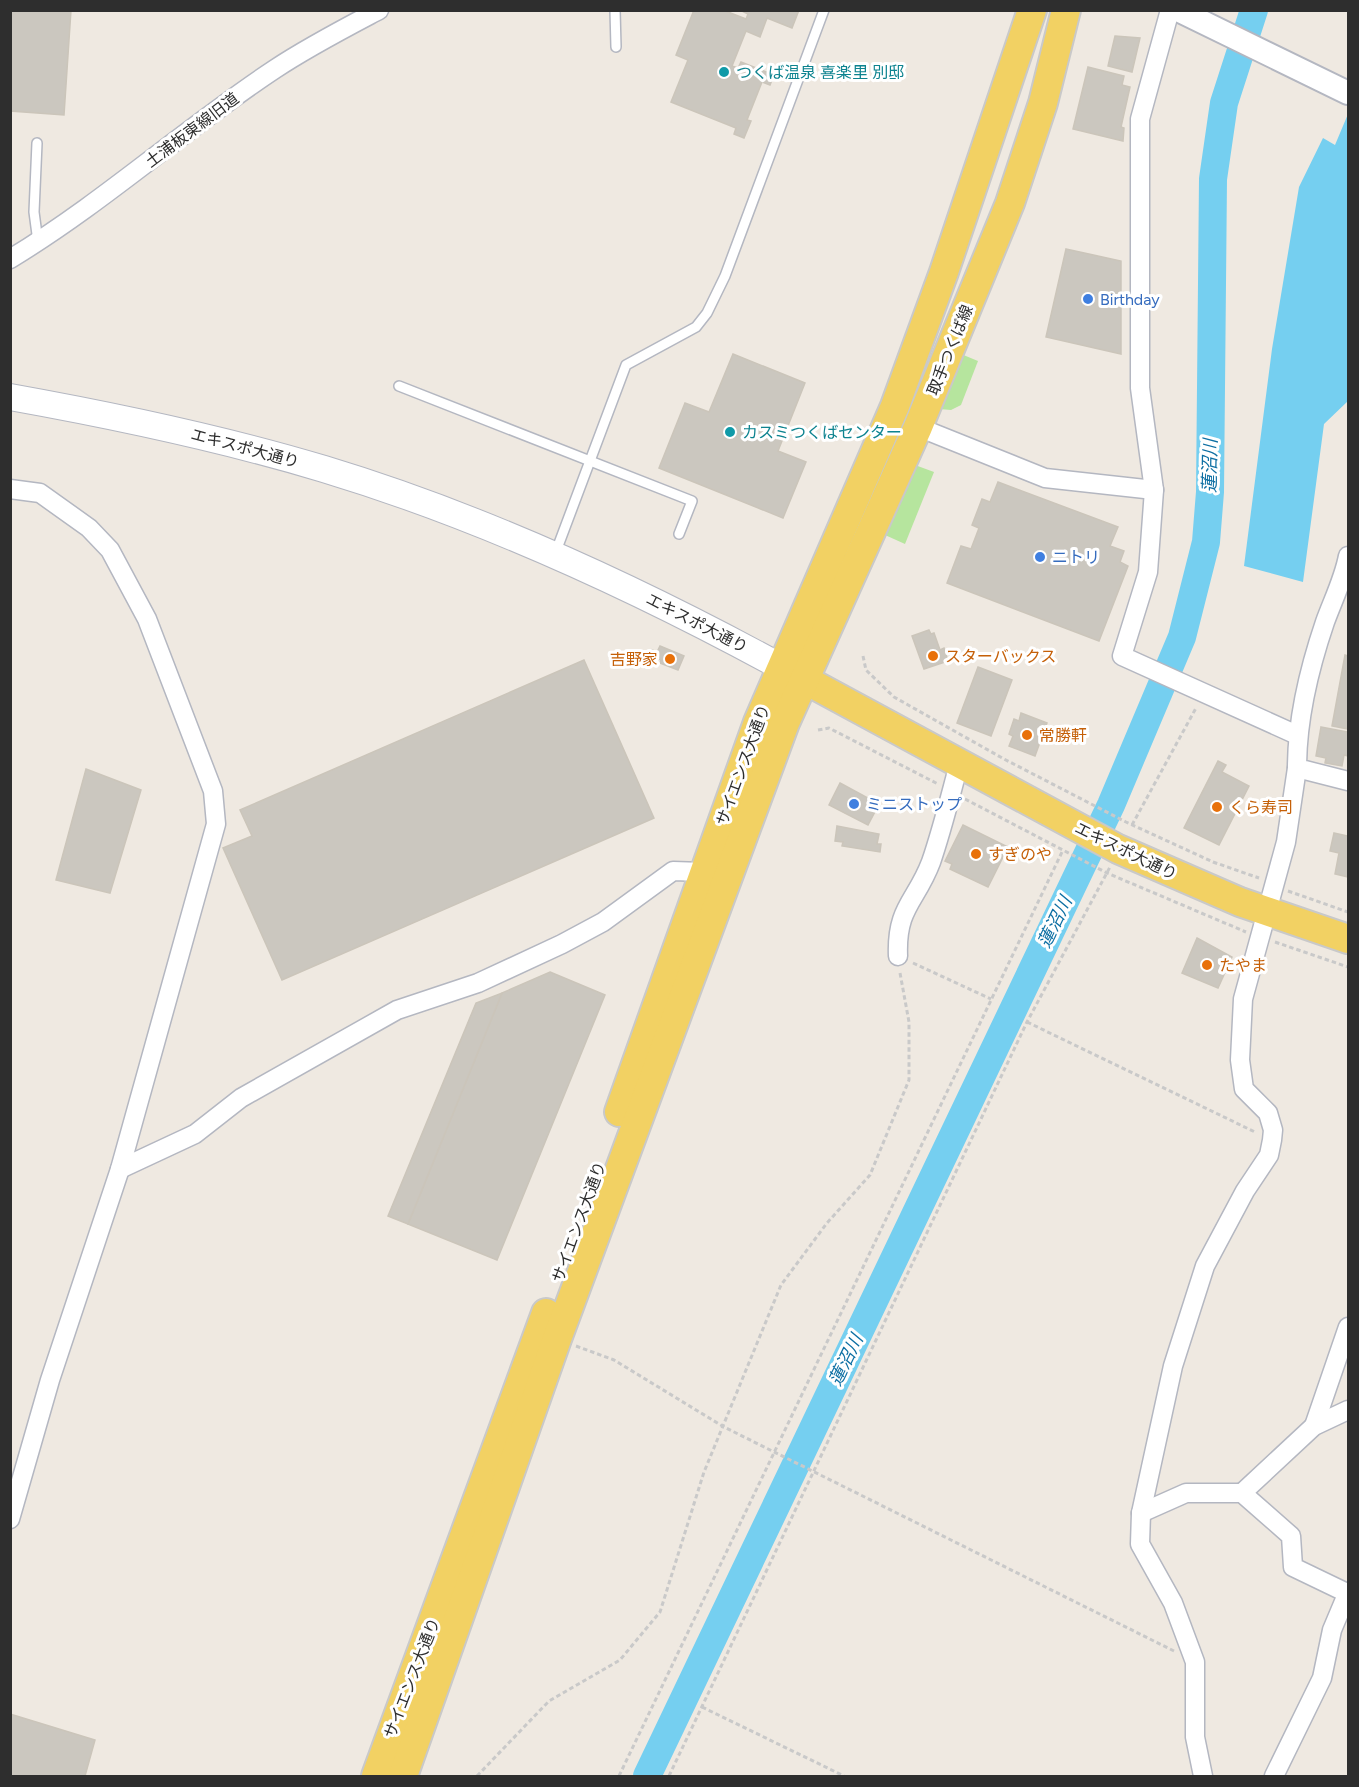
<svg xmlns="http://www.w3.org/2000/svg" width="1359" height="1787" font-family="Figtree,'Noto Sans JP',sans-serif">
<rect width="100%" height="100%" fill="#efe9e1"/>
<!-- green -->
<g fill="#b6e59e">
<path d="M961,354L978,361L961,405L951,410L939,409Z"/>
<path d="M915,465L934,472L905,544L885,535Z"/>
</g>
<!-- water -->
<path fill="#75cff0" d="M1348,114V401L1324,424L1303,582L1244,566L1272,349L1299,187L1323,138L1335,145Z"/>
<g fill="none" stroke-linecap="round" stroke-linejoin="round">
<!-- river -->
<path stroke="#75cff0" stroke-width="28" d="M647,1776L1111,805L1182,637L1206,542L1210,492L1213,179L1224,103L1254,10"/>
</g>
<!-- building -->
<g fill="#cbc7bf" stroke="#cbc5ba" stroke-width="1.5">
<path d="M10,10H71L64,115L10,111Z"/>
<path d="M694,10H723L746,19L748,14L740,10H799L792,28L767,18L760,37L746,31L732,66L738,68L741,62L774,75L770,85L762,82L747,120L751,121L744,138L734,134L736,128L671,102L688,60L676,55Z"/>
<path d="M1115,36L1140,38L1132,72L1108,66Z"/>
<path d="M1088,67L1124,76L1122,85L1130,87L1121,127L1124,128L1123,141L1073,129Z"/>
<path d="M1066,249L1121,261V354L1046,337Z"/>
<path d="M733,354L805,383L778,451L806,462L783,518L659,468L685,403L709,412Z"/>
<path d="M998,482L1118,527L1110,546L1124,551L1120,562L1128,566L1099,641L947,583L961,546L971,549L979,528L972,525L982,499L990,502Z"/>
<path d="M929,630L931,634L934,633L940,650L944,648L948,661L924,669L912,636Z"/>
<path d="M660,646L684,656L678,670L660,663L661,660L654,657L652,650L657,652Z"/>
<path d="M1345,655L1348,656V729L1332,726Z"/>
<path d="M584,660L654,818L282,980L223,848L252,836L240,810Z"/>
<path d="M978,667L1012,680L991,736L957,723Z"/>
<path d="M1021,713L1047,723L1035,756L1009,746L1013,736L1009,734L1014,719L1019,721Z"/>
<path d="M1321,727L1348,732V756L1344,755L1342,766L1325,763L1326,758L1316,756Z"/>
<path d="M1218,761L1226,765L1222,772L1249,786L1219,845L1184,828Z"/>
<path d="M86,769L141,790L110,893L56,880Z"/>
<path d="M840,783L879,804L868,825L829,805Z"/>
<path d="M963,825L1008,847L988,887L950,869L952,864L945,861Z"/>
<path d="M837,826L879,834L877,844H881L880,852L842,846L843,842L835,841Z"/>
<path d="M1334,833L1348,836V877L1335,874L1339,853L1330,851Z"/>
<path d="M1197,938L1232,957L1218,988L1182,973Z"/>
<path d="M550,972L605,995L497,1260L408,1224L502,993Z"/>
<path d="M502,993L408,1224L388,1216L476,1003Z"/>
<path d="M10,1714L95,1740L85,1776H10Z"/>
</g>
<g fill="none" stroke-linecap="round" stroke-linejoin="round">
<defs>
<g id="service">
<path d="M615,10L616,47"/>
<path d="M37,143L34,212L38,242"/>
<path d="M399,386L692,501L679,534"/>
<path d="M555,554L626,365L696,327L707,313L725,276L824,10"/>
</g>
<g id="minor">
<path d="M1170,10L1140,119V388L1154,490L1148,572L1122,656L1297,735"/>
<path d="M10,259C104,202 184,129 275,69C308,47 343,29 379,10"/>
<path d="M918,427L1045,478L1154,490"/>
<path d="M10,489L40,493L89,528L110,550L147,619L213,791L216,824L120,1169L50,1380L10,1519"/>
<path d="M1348,556C1344,578 1333,600 1325,622C1309,669 1297,718 1297,768L1348,781"/>
<path d="M898,956C896,907 916,902 931,862C942,830 950,797 959,764"/>
<path d="M120,1169L195,1134L241,1098L397,1010L478,983L562,944L603,922L673,871L703,872L714,876"/>
<path d="M1314,1426L1348,1327"/>
<path d="M1242,1493L1314,1426L1348,1410"/>
<path d="M1141,1513L1186,1493H1242L1291,1536L1293,1567L1347,1593"/>
<path d="M1203,1776L1195,1737V1662L1173,1603L1140,1544L1141,1513L1173,1366L1205,1266L1245,1191L1269,1155L1272,1140L1273,1130L1268,1113L1244,1089L1240,1060L1243,999L1286,842L1297,768"/>
<path d="M1274,1776L1322,1678L1332,1630L1348,1592"/>
</g>
<path id="tertiary" d="M1178,10L1348,93"/>
<path id="secondary" d="M10,397C116,416 221,438 324,469C483,517 636,588 781,667"/>
<g id="primary">
<path d="M785,669L1118,849L1240,902L1348,939"/>
<path d="M619,1112L758,722L895,406L944,272L1032,10"/>
<path d="M376,1776L546,1313"/>
<path d="M403,1776L557,1339L785,723L918,427L1010,203L1043,103L1066,10"/>
</g>
</defs>
<!-- service casing -->
<use href="#service" stroke="#b4b7c1" stroke-width="12"/>
<!-- minor casing -->
<use href="#minor" stroke="#b4b7c1" stroke-width="21"/>
<!-- tertiary casing -->
<use href="#tertiary" stroke="#b4b7c1" stroke-width="26"/>
<!-- secondary casing -->
<use href="#secondary" stroke="#b4b7c1" stroke-width="28"/>
<!-- primary casing -->
<use href="#primary" stroke="#c9c9c9" stroke-width="32"/>
<!-- path -->
<g stroke="#c9c9c9" stroke-width="3" stroke-dasharray="4.5 3" stroke-linecap="butt">
<path d="M863,656L866,670L894,697L1004,759L1126,822L1213,862L1259,878"/>
<path d="M818,730L829,728L938,784"/>
<path d="M965,799L1107,873L1246,932"/>
<path d="M1132,825L1196,708"/>
<path d="M1288,891L1348,912"/>
<path d="M1275,942L1348,967"/>
<path d="M913,963L991,999"/>
<path d="M1027,1022L1255,1132"/>
<path d="M576,1346L614,1360L724,1427L1174,1651"/>
<path d="M702,1707L844,1776"/>
<path d="M477,1776L549,1701L620,1660L660,1612L704,1472L781,1285L827,1223L870,1175L909,1080V1022L900,973"/>
<path d="M619,1776L1063,850"/>
<path d="M669,1776L1027,1022L1110,867"/>
</g>
<!-- service -->
<use href="#service" stroke="#fff" stroke-width="9"/>
<!-- minor -->
<use href="#minor" stroke="#fff" stroke-width="18"/>
<!-- tertiary -->
<use href="#tertiary" stroke="#fff" stroke-width="22"/>
<!-- secondary -->
<use href="#secondary" stroke="#fff" stroke-width="26"/>
<!-- primary -->
<use href="#primary" stroke="#f2d163" stroke-width="28"/>
</g>
<!-- markers -->
<g fill="#0f9aa8" stroke="#fff" stroke-width="2">
<circle cx="724" cy="72" r="6"/>
<circle cx="730" cy="432" r="6"/>
</g>
<g fill="#3f7fe0" stroke="#fff" stroke-width="2">
<circle cx="1088" cy="299" r="6"/>
<circle cx="1040" cy="557" r="6"/>
<circle cx="854" cy="804" r="6"/>
</g>
<g fill="#e8710a" stroke="#fff" stroke-width="2">
<circle cx="933" cy="656" r="6"/>
<circle cx="670" cy="659" r="6"/>
<circle cx="1027" cy="735" r="6"/>
<circle cx="1217" cy="807" r="6"/>
<circle cx="976" cy="854" r="6"/>
<circle cx="1207" cy="965" r="6"/>
</g>
<g text-anchor="middle" dominant-baseline="central" stroke-width="6" stroke-linejoin="round" paint-order="stroke">
<!-- culture labels -->
<g font-size="16" fill="#0d838f" stroke="#fff" text-anchor="start">
<text x="736" y="72">つくば温泉 喜楽里 別邸</text>
<text x="742" y="432">カスミつくばセンター</text>
</g>
<!-- street labels -->
<g font-size="16" fill="#2e2e2e" stroke="#fff">
<text transform="translate(192 130) rotate(-37)">土浦板東線旧道</text>
<text transform="translate(950 350) rotate(-68)">取手つくば線</text>
<text transform="translate(245 448) rotate(15)">エキスポ大通り</text>
<text transform="translate(697 623) rotate(27)">エキスポ大通り</text>
<text transform="translate(743 765) rotate(-70)">サイエンス大通り</text>
<text transform="translate(1126 851) rotate(26)">エキスポ大通り</text>
<text transform="translate(579 1222) rotate(-70)">サイエンス大通り</text>
<text transform="translate(412 1678) rotate(-69)">サイエンス大通り</text>
</g>
<!-- shop labels -->
<g font-size="16" fill="#366cbe" stroke="#fff" text-anchor="start">
<text x="1100" y="299">Birthday</text>
<text x="1052" y="557">ニトリ</text>
<text x="866" y="804">ミニストップ</text>
</g>
<!-- food labels -->
<g font-size="16" fill="#c56008" stroke="#fff" text-anchor="start">
<text x="945" y="656">スターバックス</text>
<text x="658" y="659" text-anchor="end">吉野家</text>
<text x="1039" y="735">常勝軒</text>
<text x="1229" y="807">くら寿司</text>
<text x="988" y="854">すぎのや</text>
<text x="1219" y="965">たやま</text>
</g>
<!-- water labels -->
<g font-size="18" font-style="italic" fill="#0d6fa3" stroke="#fff">
<text transform="translate(1210 466) rotate(-89)">蓮沼川</text>
<text transform="translate(1055 922) rotate(-64)">蓮沼川</text>
<text transform="translate(846 1360) rotate(-64)">蓮沼川</text>
</g>
</g>
<!-- border -->
<rect width="1359" height="1787" fill="none" stroke="#2e2e2e" stroke-width="24"/>
</svg>
